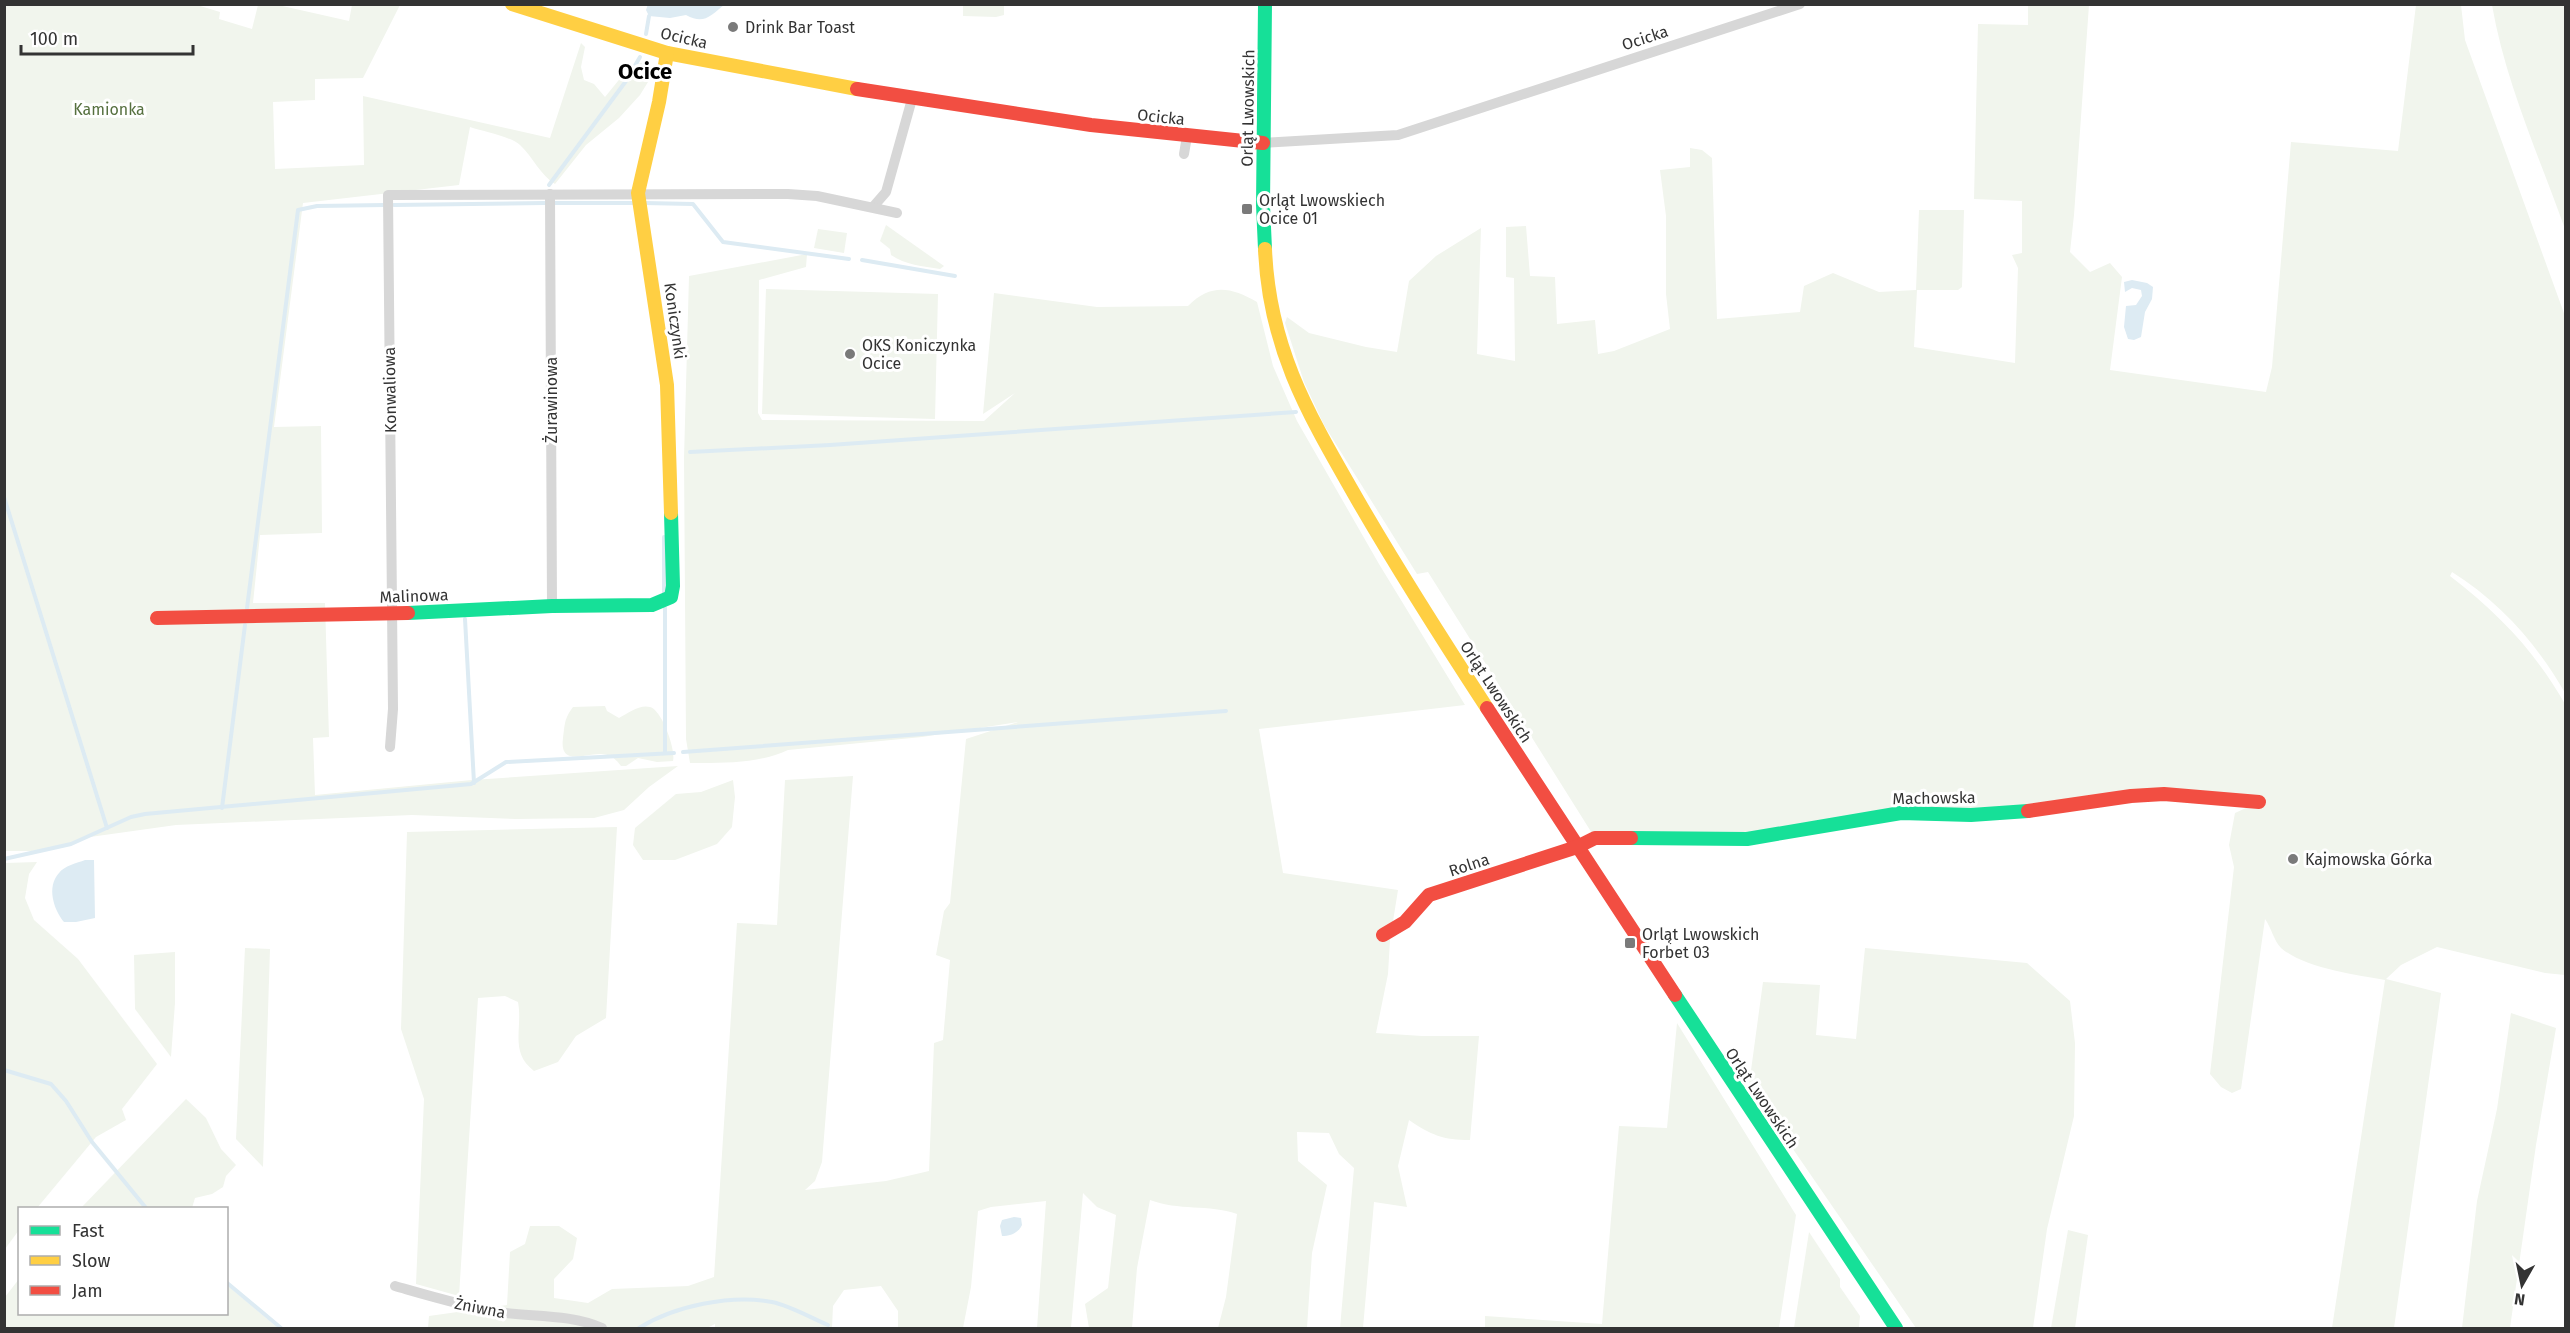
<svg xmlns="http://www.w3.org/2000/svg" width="2570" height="1333" font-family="'Fira Sans',sans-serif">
<rect width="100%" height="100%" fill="#fff"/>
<!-- green -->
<g fill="#f1f5ed">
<path d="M4,5H197L220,12L219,19L252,29L258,5H278L349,21L352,5H400L363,78L315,79V100L273,102L275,169L364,165L363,96L550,138L581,43L585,47L581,67L584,80L594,84L605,97L631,65L647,62L648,82L640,95L619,118L586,145L555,184C541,176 532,156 520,145C512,137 482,131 470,127L459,185L303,203L274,427L321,426L322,533L260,535L253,603H325L329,737L313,738L315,795L472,780L678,766L649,787L624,810L594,818L516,819L412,815L176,825L90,837L41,851H5Z"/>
<path d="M963,5H1004V15L996,17L963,16Z"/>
<path d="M2028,5H2089L2074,215L2070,252L2090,272L2110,263L2122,277L2110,370L2266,392L2272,367L2291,142L2398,151L2416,5H2461L2465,40L2565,316V693C2537,644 2500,602 2452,572L2450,576C2499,614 2534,650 2565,704V975L2545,973L2437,947L2401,965L2386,979L2441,993L2394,1328H2332L2385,980C2356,975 2304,968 2281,948C2274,941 2271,927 2265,919L2241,1089L2232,1093L2221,1087L2210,1074L2234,867L2229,845L2235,813L2257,803L2097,800L1901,813L1807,830L1595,838L1428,572L1417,574L1324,425L1304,382L1285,323L1287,317L1309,333L1366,347L1397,352L1409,281L1436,256L1481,228L1477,354L1515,361L1514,278L1506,277V227L1526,226L1530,276L1555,277L1557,324L1595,320L1598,354L1614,351L1670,329L1666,294V216L1660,170L1690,167V148L1702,150L1712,158L1717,319L1800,312L1804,286L1833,273L1879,292L1916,290L1919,210H1964L1962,287L1958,290H1917L1914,347L2015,363L2018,268L2012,255L2022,253V201L1974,199L1978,24L2028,25Z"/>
<path d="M2492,5H2565V229C2539,156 2505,81 2492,5Z"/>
<path d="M886,225L944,266L940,269C923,266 905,265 891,255L890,249L880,241Z"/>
<path d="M818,229L847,233L844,253L814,248Z"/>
<path d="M807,254L806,267L759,280L758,413L762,420L984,421L1015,393L983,414L994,293L1097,307L1188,306C1211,283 1231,287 1257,302L1273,366L1297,421L1379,564L1465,705L1259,729L1283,873L1398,890L1390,940L1388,974L1376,1033L1422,1036H1479L1470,1140C1443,1140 1431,1135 1409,1120L1398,1166L1407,1207L1374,1202L1363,1328H1340L1354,1168L1339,1154L1329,1133L1297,1132L1298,1161L1327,1185L1312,1253L1307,1328H1218L1226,1297L1237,1214C1209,1204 1178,1211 1150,1200L1137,1268L1132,1328H1089L1085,1304L1108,1288L1116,1215L1097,1207L1083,1193L1071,1328H1037L1046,1201L991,1207L978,1211L971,1287L963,1328H898V1311L881,1286L844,1290L833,1306L832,1328H715V1324L707,1328H428L429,1316L507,1305L510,1252L525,1244L530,1226H559L577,1238L573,1259L554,1279V1298L588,1303L612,1289L688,1286L714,1277L737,923L777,925L785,780L853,776L822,1162L815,1181L805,1190L886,1181L929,1171L934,1043L943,1040L950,960L936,955L944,911L950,903L966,739L1018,722L922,737L788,750C758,764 723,763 690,763L686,739L684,458L689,276Z"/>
<path d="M766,289L938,294L935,419L762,414Z"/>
<path d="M605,706L607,711L619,718C628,713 640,704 650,707C662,710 676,750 673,761L657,762L638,758L626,766H621C616,759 610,754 601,754C585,753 559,767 563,738C565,724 564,719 573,707Z"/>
<path d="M733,780L735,797L732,827L717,844L675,860H643L633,845L635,828L676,794L701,792Z"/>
<path d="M617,827L606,1018L576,1036L558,1062L534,1071C509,1052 523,1029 518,1002L505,996L478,998L459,1296L416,1284L424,1099L401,1029L407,832Z"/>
<path d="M37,862L29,874L25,898L34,920L78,959L157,1064L122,1109L126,1120L96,1137L37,1208H20L19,1230L5,1249V863Z"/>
<path d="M245,948L270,949L263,1167L236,1139Z"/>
<path d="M1865,948L2027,963L2070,1001L2075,1043L2074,1116L2047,1229L2033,1328H1916L1749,1085L1763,982L1820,985L1816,1035L1856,1039Z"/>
<path d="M175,952V1003L171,1057L135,1009L134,955Z"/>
<path d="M2511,1013L2556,1028L2536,1145L2510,1328H2462L2477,1201L2497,1109Z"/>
<path d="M1677,1023L1796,1215L1779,1328H1485V1316L1602,1324L1619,1126L1667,1128Z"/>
<path d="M186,1099L206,1118L221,1149L236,1165L226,1176L223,1187L212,1194L195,1198L192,1208H81Z"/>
<path d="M2068,1230L2088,1235L2075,1328H2051Z"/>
<path d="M1809,1232L1840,1279V1287L1860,1316L1859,1328H1794Z"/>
<path d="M19,1279L20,1314H226L227,1285L278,1328H5V1297Z"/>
</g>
<!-- water -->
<g fill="#ddebf3">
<path d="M648,4H724V5C710,16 704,25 686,15L670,18L649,16L646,10Z"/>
<path d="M2132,280L2147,283L2153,287L2152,299L2145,312L2141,337L2134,340L2128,339L2124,327L2126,306L2136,305L2142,296L2141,290L2132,288L2125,292L2124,282Z"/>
<path d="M85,860H94L95,918L76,922H64C54,910 46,887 59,873C64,866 77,863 85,860Z"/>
<path d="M1014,1217L1021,1218L1022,1225C1018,1233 1011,1236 1002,1236L1000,1226L1002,1220Z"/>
</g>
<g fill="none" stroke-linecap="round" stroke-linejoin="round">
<!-- stream -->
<g stroke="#ddebf3" stroke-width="4">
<path d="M646,34L649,16"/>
<path d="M549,185L626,81L640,57"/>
<path d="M555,203H635"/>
<path d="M644,203L693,204L723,242L849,259"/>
<path d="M394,205L545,203"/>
<path d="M862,260L955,276"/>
<path d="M690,452L830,445L1296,412"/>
<path d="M4,497L107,828"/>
<path d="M664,537V593"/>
<path d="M247,608L298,210L317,206L385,205"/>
<path d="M665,608V753"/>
<path d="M465,619L474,783"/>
<path d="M683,752L1226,711"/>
<path d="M222,808L245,625"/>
<path d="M4,859L71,844L131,817L145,814L471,784L506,762L674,753"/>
<path d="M4,1070L51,1084L66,1101L92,1142L146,1208"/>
<path d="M226,1282L281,1328"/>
<path d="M639,1328C674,1306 731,1294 772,1302C791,1306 811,1318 828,1325"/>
</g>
<!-- street -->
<g stroke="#d7d7d7" stroke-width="10">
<path d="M1263,143L1398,135L1800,4"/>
<path d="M1184,154L1187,136"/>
<path d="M550,194L552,606"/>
<path d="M873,207L886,192L912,99"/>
<path d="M390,747L393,709L388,195L788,194L817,196L897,213"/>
<path d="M395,1286C430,1296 463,1306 498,1312C532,1317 571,1314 602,1328"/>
</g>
<!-- fast -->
<g stroke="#16e098" stroke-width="14">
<path d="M1265,249L1263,205L1265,4"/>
<path d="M408,613L552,606L652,605L671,597L673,586L671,513"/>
<path d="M1631,838L1747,839L1901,813L1971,815L2028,811"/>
<path d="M1675,995L1896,1328"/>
</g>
<!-- slow -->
<g stroke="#ffcf43" stroke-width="14">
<path d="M512,4L667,53L857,89"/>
<path d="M667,53L659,102L638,193L667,385L671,513"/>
<path d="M1265,249C1269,349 1309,415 1357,499C1398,570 1442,639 1487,708"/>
</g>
<!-- jam -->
<g stroke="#f24e42" stroke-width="14">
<path d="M857,89L1091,125L1263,143"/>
<path d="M157,618L408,613"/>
<path d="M1487,708L1675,995"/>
<path d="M2028,811L2131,796L2164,794L2259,802"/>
<path d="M1383,935L1405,922L1429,895L1577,847L1595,838H1631"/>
</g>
</g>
<!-- markers -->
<g fill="#7a7a7a" stroke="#fff" stroke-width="2">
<circle cx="733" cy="27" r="6"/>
<rect x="1241" y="203" width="12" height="12" rx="3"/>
<circle cx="850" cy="354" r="6"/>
<circle cx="2293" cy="859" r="6"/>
<rect x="1624" y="937" width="12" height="12" rx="3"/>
</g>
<g text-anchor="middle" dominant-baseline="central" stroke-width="6" stroke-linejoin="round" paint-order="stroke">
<!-- poi labels -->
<g font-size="16" fill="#333" stroke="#fff" text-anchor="start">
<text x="745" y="27">Drink Bar Toast</text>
<text x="1259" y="200">Orląt Lwowskiech<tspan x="1259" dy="18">Ocice 01</tspan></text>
<text x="862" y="345">OKS Koniczynka<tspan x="862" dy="18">Ocice</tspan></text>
<text x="2305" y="859">Kajmowska Górka</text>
<text x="1642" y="934">Orląt Lwowskich<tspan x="1642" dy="18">Forbet 03</tspan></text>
</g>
<!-- street labels -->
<g font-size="16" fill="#333" stroke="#fff">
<text transform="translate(684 38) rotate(13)">Ocicka</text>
<text transform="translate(1645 38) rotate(-18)">Ocicka</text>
<text transform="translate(1248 108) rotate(-89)">Orląt Lwowskich</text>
<text transform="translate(1161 117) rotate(6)">Ocicka</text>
<text transform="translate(675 321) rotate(82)">Koniczynki</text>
<text transform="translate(390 390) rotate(-91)">Konwaliowa</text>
<text transform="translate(551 400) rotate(-90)">Żurawinowa</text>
<text transform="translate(414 596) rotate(-2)">Malinowa</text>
<text transform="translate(1496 692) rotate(57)">Orląt Lwowskich</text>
<text transform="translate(1934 798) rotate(-1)">Machowska</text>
<text transform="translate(1469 865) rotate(-18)">Rolna</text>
<text transform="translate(1762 1098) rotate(56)">Orląt Lwowskich</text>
<text transform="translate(480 1308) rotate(11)">Żniwna</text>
</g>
<!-- park labels -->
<g font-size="16" fill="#56703f" stroke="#fff">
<text x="109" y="109">Kamionka</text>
</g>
<!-- district labels -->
<g font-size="22" font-weight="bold" fill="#000" stroke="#fff">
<text x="645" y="71">Ocice</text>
</g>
</g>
<!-- border -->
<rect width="2570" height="1333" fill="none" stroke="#333333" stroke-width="12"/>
<!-- legend -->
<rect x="18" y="1207" width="210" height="108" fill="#ffffff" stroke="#adadad" stroke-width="1.5"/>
<rect x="30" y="1226" width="30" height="9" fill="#16e098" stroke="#adadad" stroke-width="1.5"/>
<text x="72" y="1237" font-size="18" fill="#333333">Fast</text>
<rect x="30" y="1256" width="30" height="9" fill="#ffcf43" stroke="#adadad" stroke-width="1.5"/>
<text x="72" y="1267" font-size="18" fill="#333333">Slow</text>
<rect x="30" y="1286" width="30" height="9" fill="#f24e42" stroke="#adadad" stroke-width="1.5"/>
<text x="72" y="1297" font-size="18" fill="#333333">Jam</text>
<!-- north arrow -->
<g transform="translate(2522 1285) rotate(189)" stroke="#ffffff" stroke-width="4.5" paint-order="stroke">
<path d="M0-4.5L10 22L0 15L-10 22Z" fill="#333333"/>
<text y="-9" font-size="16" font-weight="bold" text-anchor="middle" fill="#333333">N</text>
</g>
<!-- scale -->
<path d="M21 45v9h172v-9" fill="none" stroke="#333333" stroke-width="3"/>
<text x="30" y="45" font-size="18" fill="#333333" stroke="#ffffff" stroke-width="4.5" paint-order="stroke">100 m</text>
</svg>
